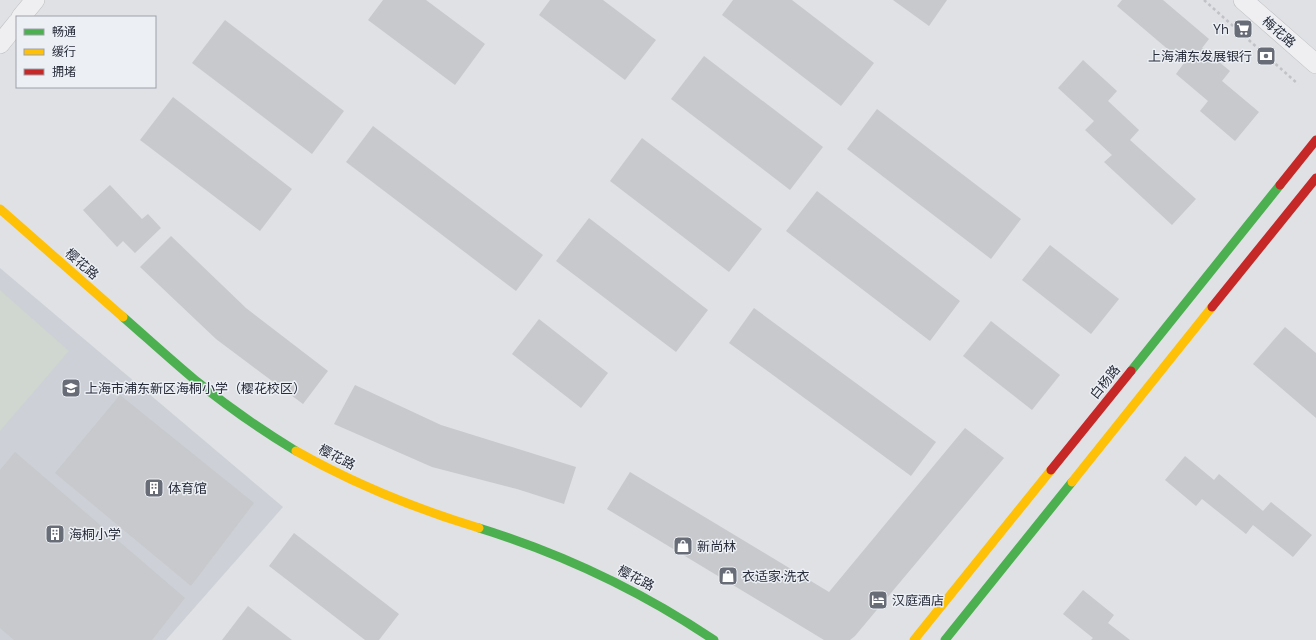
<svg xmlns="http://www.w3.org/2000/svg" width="1316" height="640" font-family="'Space Grotesk','Noto Sans SC',sans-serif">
<rect width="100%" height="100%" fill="#dfe1e4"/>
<!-- built -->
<path fill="#cdd0d7" d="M0,268L283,507L166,640H0Z"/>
<!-- green -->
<path fill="#cfd7d0" d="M0,290L69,351L0,431Z"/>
<!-- building -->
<g fill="#c7c9cc">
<path d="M383,0H426L485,44L455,85L368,20Z"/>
<path d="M550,0H603L656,40L625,80L539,15Z"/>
<path d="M733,0H792L874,63L841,106L722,15Z"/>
<path d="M893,0H947L929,26Z"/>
<path d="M1122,0H1163L1209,39L1202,48L1230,71L1222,81L1259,112L1235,141L1200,111L1208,101L1176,74L1184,63L1117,6Z"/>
<path d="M225,20L344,111L312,154L192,63Z"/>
<path d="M704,56L823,147L790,190L671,99Z"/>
<path d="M1083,60L1117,91L1108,101L1139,130L1130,140L1196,199L1172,225L1104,162L1112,155L1085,130L1094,121L1058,88Z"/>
<path d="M173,97L292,189L260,231L140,140Z"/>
<path d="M877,109L1021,219L991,259L847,149Z"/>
<path d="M373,126L543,255L516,291L346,162Z"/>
<path d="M642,138L762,229L729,272L610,181Z"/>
<path d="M110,185L142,219L148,214L161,228L135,253L123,241L117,247L83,210Z"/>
<path d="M817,191L960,301L930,341L786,231Z"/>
<path d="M589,218L708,310L676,352L556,261Z"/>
<path d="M171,236L246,308L328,371L303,404L216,339L140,267Z"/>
<path d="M1050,245L1119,299L1091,334L1022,280Z"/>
<path d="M754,308L936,442L911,476L729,343Z"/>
<path d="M539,319L608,373L581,408L512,354Z"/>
<path d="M991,321L1060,375L1032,410L963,356Z"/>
<path d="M1285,327L1316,353V418L1253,364Z"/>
<path d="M355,385L441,425L576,467L564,504L517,489L432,467L334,424Z"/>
<path d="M120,395L254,503L191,586L55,473Z"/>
<path d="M965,428L1004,458L855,636L850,640H824L607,509L630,472L829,592Z"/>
<path d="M15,452L185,598L152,640H14L0,628V470Z"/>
<path d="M1185,456L1214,480L1219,474L1263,511L1271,502L1312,535L1293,557L1253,525L1246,534L1202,499L1196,506L1165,480Z"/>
<path d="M294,533L399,614L379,640H365L269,566Z"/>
<path d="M1083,590L1114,615L1108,623L1130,640H1091L1093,638L1063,614Z"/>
<path d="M248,606L292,640H222Z"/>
</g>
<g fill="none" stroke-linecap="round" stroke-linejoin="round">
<defs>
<g id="street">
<path d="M1243,0L1316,64"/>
<path d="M21,17L35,0"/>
<path d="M0,44L17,23"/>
</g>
</defs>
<!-- street casing -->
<use href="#street" stroke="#bdbfc2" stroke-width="20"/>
<!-- path -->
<path stroke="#c1c2c7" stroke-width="2.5" stroke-dasharray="3 3" stroke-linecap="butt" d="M1204,0L1298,84"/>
<!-- street -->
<use href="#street" stroke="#efeff1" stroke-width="19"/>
<!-- fast -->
<g stroke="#4caf50" stroke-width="9">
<path d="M123,317C147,338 171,360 195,380C227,406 261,430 296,451"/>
<path d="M1131,371L1280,185"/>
<path d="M479,528C563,554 641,591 714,640"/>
<path d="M945,640L1072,482"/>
</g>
<!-- slow -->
<g stroke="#ffc107" stroke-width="9">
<path d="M0,209L123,317"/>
<path d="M296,451C356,485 413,508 479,528"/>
<path d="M1072,482L1212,307"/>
<path d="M914,640L1051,470"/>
</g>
<!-- jam -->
<g stroke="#c62828" stroke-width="9">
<path d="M1280,185L1316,140"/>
<path d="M1212,307L1316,178"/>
<path d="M1051,470L1131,371"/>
</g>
</g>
<!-- icons -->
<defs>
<symbol id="supermarket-square" viewBox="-11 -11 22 22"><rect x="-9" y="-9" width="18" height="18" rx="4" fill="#686c76" stroke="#eceff4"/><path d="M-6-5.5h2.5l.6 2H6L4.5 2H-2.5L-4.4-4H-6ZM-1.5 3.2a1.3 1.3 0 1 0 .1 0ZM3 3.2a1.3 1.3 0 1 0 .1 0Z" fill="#fff"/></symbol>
<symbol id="bank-square" viewBox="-11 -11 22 22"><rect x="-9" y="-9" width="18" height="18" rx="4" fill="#686c76" stroke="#eceff4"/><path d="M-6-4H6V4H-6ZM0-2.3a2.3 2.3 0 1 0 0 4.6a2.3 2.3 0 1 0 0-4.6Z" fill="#fff"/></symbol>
<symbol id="school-square" viewBox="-11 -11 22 22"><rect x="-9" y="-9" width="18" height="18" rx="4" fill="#686c76" stroke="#eceff4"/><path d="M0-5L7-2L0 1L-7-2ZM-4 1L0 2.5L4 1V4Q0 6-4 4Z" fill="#fff"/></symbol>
<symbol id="building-square" viewBox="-11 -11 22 22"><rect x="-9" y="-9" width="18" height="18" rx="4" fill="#686c76" stroke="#eceff4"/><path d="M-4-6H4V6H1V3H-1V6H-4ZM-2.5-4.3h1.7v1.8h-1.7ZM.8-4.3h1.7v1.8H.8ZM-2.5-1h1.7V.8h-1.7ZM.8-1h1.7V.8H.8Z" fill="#fff"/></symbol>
<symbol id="shop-square" viewBox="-11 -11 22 22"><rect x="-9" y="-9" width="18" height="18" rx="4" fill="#686c76" stroke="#eceff4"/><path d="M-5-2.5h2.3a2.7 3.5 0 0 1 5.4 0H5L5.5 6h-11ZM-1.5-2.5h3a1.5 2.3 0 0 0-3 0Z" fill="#fff"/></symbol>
<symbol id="hotel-square" viewBox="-11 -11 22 22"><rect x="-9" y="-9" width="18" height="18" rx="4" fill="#686c76" stroke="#eceff4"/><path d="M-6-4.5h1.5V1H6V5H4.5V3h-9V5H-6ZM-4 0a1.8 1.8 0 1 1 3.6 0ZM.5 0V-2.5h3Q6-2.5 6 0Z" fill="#fff"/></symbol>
</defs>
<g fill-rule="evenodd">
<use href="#supermarket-square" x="1232" y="18" width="22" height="22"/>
<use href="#bank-square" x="1255" y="45" width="22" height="22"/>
<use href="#school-square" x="60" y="377" width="22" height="22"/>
<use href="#building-square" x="143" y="477" width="22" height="22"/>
<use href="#building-square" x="44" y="523" width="22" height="22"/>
<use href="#shop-square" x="672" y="535" width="22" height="22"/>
<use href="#shop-square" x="717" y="565" width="22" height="22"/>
<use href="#hotel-square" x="867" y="589" width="22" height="22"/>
</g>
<g text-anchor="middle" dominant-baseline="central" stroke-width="3" stroke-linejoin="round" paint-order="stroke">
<!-- poi labels -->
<g font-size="13" fill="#282d3b" stroke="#eceff4" text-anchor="start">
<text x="1229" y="29" text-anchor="end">Yh</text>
<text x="1252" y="56" text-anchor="end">上海浦东发展银行</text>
<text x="85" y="388">上海市浦东新区海桐小学（樱花校区）</text>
<text x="168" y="488">体育馆</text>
<text x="69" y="534">海桐小学</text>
<text x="697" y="546">新尚林</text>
<text x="742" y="576">衣适家·洗衣</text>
<text x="892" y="600">汉庭酒店</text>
</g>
<!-- street labels -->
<g font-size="13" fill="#282d3b" stroke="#eceff4">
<text transform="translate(1279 32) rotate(41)">梅花路</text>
<text transform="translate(82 264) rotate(41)">樱花路</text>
<text transform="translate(1105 382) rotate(-51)">白杨路</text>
<text transform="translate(337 457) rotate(27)">樱花路</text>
<text transform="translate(636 578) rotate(27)">樱花路</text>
</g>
</g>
<!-- legend -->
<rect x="16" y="16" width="140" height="72" fill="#eceff4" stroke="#9ea1aa"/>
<rect x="24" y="29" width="20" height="6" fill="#4caf50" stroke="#9ea1aa"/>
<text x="52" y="36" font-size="12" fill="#282d3b">畅通</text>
<rect x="24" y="49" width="20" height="6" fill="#ffc107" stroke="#9ea1aa"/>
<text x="52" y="56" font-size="12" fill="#282d3b">缓行</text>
<rect x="24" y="69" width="20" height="6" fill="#c62828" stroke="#9ea1aa"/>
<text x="52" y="76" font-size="12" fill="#282d3b">拥堵</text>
</svg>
